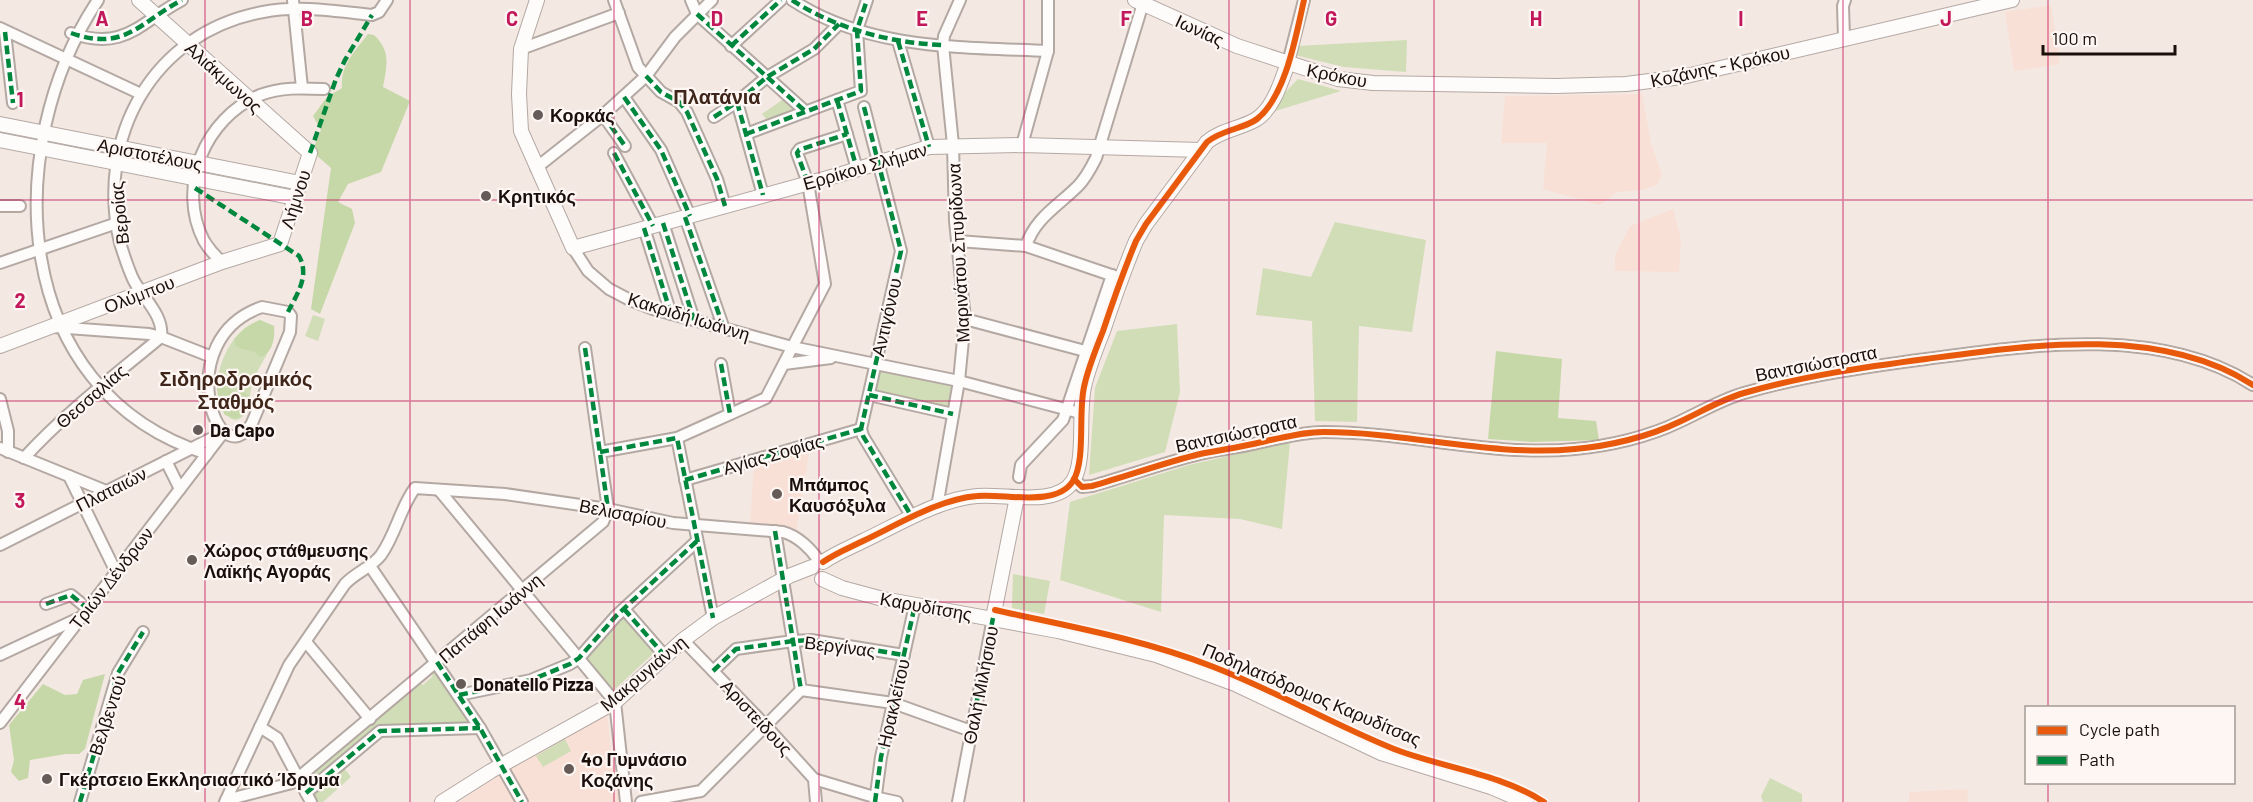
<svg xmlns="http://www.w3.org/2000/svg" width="2253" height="802" font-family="Barlow,sans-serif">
<rect width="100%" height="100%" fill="#f4e8e3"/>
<!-- built -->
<g fill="#f9e0d6">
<path d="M2051,5L2060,64L2014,71L2005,12Z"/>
<path d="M1642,94L1651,143L1662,174L1657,185L1642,190L1617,192L1600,205L1543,189L1547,143H1501L1505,96Z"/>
<path d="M1673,209L1681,240L1679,272L1615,271V255L1630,226Z"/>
<path d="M810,449L796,532L774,525L750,524L754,465Z"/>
<path d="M607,714L613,765H617L622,802H526L508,770Z"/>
<path d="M502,774L517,802H459L489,782Z"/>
<path d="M1967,789L1968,802H1909V792Z"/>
</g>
<!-- green -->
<g fill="#d0ddb6">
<path d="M1407,40L1406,72L1344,67L1295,55L1297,46Z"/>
<path d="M1298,79L1341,91L1272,112L1279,99Z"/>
<path d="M785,98L798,111L768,121L762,114Z"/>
<path d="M1335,222L1426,240L1412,332L1359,326L1357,422L1315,421L1312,321L1256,315L1263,268L1311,277Z"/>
<path d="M313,315L325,319L318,341L305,336Z"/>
<path d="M260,320L274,326C276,348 258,364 252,385C249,394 251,403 246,412C234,432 219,409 218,395C214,368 232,328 260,320Z"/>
<path d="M1177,324L1180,392L1165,452L1089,475L1095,388L1117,331Z"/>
<path d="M878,369L954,386L948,409L873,392Z"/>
<path d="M1290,442L1282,529L1240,519L1164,515L1161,612L1060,580L1070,502L1189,465Z"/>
<path d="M1013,574L1050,581L1044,614L1012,608Z"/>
<path d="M624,614L656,651L612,692L583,658Z"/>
<path d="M435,670L472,724L389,725L380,728L308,787L304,779L420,682L423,685L433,676L431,673Z"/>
<path d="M565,739L571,751L543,767L536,756Z"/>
<path d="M343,767L351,777L323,802H317L313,794Z"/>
<path d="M1770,778L1802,794V802H1763L1761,796Z"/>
</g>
<!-- forest -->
<g fill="#c6d8a8">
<path d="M368,34L374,35C391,51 387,65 383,87L410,101L381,172L348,184L338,202L352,209L355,223L320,314L311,309L331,168L316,155L313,149L321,130L313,116L327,97L342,88C340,66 355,51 368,34Z"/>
<path d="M260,320L274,326C275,338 273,352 261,357L253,351L242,349L236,346L234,339L245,328Z"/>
<path d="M1496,351L1562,359L1558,418L1596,421L1599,440L1532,442L1488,439Z"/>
<path d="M222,377L226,379L233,396L244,392L250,398L246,411L237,419L225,415C218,404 216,392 218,379Z"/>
<path d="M105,674L85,749L79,754H66L30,760L28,778L19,781L11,772L14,760L9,725L43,684L65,695L77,694L83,680Z"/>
</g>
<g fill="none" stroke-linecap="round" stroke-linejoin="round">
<defs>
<g id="street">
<path d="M98,0C0,147 8,391 207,454"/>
<path d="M293,0L302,88"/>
<path d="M614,0L638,67L661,92L679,102L687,112L717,179L725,206"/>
<path d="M691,0L697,14L806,112"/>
<path d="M792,0C868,50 961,47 1048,51"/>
<path d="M0,28L141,94"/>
<path d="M5,32L13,103"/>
<path d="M71,33C125,52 140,22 182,0"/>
<path d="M1844,38L1843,6L1845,0"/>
<path d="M898,41L929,147"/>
<path d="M731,46L781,0"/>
<path d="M521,49L619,13"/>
<path d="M1288,63L1304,0"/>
<path d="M624,97L661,150L690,216"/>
<path d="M837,100L857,169"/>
<path d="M737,102L763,195"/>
<path d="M864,107L901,251L861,429L863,436L912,517"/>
<path d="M603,115L625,146"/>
<path d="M714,117L737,102L767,77L814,49L839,24"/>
<path d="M746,134L861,91L857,30L867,0"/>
<path d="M1022,145L1048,51V0"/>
<path d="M614,153L653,226"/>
<path d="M536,168L603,115L646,76L675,37L712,0"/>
<path d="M0,206H20"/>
<path d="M685,217L723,326"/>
<path d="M663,223L694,320"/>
<path d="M644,228L671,314"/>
<path d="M958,241L1026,246L1117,277"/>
<path d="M1026,246C1035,218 1058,206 1078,186C1086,178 1091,168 1096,158L1144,0"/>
<path d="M573,248L588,271L609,289L630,300L653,309L792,347L959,381L1080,413"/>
<path d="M222,262C215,256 209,249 204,241C176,187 205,118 260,95C281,87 302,88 324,89"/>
<path d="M0,263L117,223"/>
<path d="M262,307L288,312L291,316L290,332L252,423C218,480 169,339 262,307Z"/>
<path d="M965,319L1085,351"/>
<path d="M54,327L149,334L161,337L212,357"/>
<path d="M161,337C164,316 144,299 134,281C128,269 124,255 120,243C95,137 153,32 263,12C299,5 335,11 372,15L379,12L387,0"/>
<path d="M721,364L730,414"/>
<path d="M784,364L831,358"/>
<path d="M869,395L953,414"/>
<path d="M0,399L8,431V452"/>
<path d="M677,438L713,618"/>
<path d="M0,448L106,491"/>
<path d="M600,452L677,438L766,398L825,284L808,183L797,153L800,149L847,134"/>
<path d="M24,458C65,413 114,376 161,337"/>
<path d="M166,461L180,489"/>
<path d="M69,476L116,572"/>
<path d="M1019,477L1021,465L1063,420L1112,275"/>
<path d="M1074,479L1082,487L1092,486C1128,476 1163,463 1200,454C1218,450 1236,448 1253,444C1276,439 1301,432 1324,432C1407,432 1492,457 1575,449C1609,446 1648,437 1679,422C1701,412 1720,400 1744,393C1803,376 1865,367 1926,359C2030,345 2160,325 2253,385"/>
<path d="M685,480L861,429"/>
<path d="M439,490L615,702L626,802"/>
<path d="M937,507L959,381L965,319L955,221L953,145L943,45L944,36L960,0"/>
<path d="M775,531L801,690"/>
<path d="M0,545L220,434"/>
<path d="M370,566L480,728L522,802"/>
<path d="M46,604L71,595L88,609"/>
<path d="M624,609L665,656"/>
<path d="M683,640L766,726L814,779L816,802"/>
<path d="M306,642L370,719"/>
<path d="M0,655L79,618"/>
<path d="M713,671L736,649L793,641L811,640L904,655"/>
<path d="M801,690L893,703L971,731"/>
<path d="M459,695L531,680L570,664L579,658L616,616L697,541"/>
<path d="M0,723L223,433"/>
<path d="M260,727L277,738L311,802"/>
<path d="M814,779L874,797L897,802"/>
<path d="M306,793L380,731L480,728"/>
<path d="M226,800L292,783L603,522L608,509L585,348"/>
<path d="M80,802L118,673L143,632"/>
<path d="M225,802L289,665L345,584C356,572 371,568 381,555C396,534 400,508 415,488L505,494L608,509L673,523L783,532C798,536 811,549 819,561"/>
<path d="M641,802L701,791L801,690"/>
<path d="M875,802L881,757L915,605"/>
<path d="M958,802L993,618"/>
</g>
<g id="secondary">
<path d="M537,0L521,49L519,94L521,131L573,248L842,174L929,147L1022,145L1201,150"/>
<path d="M1135,0L1237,46L1338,79L1373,83L1556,86L1626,84L1682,77L2012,0"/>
<path d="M0,124L300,183"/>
<path d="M0,140L295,198"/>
<path d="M0,346L222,262L280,244L310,153L139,0"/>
<path d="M823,562C836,553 849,548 863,541C897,525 939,499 977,496C1004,493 1056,508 1073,481C1086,460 1078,414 1084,387C1088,368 1096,349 1103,331C1113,301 1124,270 1136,241L1146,224L1207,142C1221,130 1239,129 1255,120C1273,110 1281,82 1288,63"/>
<path d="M822,579L842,588L883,599L1058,631L1156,655L1235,684L1381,753L1491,787L1526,802"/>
<path d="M993,618L1017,497"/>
<path d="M442,802L491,771L615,702L683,640L713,618L789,576L812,567"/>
</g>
</defs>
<!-- street casing -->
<use href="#street" stroke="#b4a8a3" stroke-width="14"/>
<!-- secondary casing -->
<use href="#secondary" stroke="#b4a8a3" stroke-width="16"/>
<!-- street -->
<use href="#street" stroke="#fdfcfb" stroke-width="10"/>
<!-- secondary -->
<use href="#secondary" stroke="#fdfcfb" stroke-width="14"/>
<!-- quiet -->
<g stroke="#00873e" stroke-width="4.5" stroke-dasharray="9 4.5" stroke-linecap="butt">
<path d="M792,0C836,29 891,43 943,45"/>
<path d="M697,14L806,112"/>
<path d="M5,32L13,103"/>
<path d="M71,33C125,52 140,22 182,0"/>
<path d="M898,41L929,147"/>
<path d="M731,46L781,0"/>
<path d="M646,76L661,92L679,102L687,112L717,179L725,206"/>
<path d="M624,97L661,150L690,216"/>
<path d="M837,100L857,169"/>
<path d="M737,102L763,195"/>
<path d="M864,107L901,251L861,429L863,436L912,517"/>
<path d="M603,115L625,146"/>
<path d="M714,117L737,102L767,77L814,49L839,24"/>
<path d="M746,134L861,91L857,30L867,0"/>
<path d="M310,153L336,79L345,60L372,15"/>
<path d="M614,153L653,226"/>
<path d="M808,183L797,153L799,150L847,134"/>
<path d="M195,188L299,256C310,276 297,294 288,312"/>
<path d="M685,217L723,326"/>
<path d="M663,223L694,320"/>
<path d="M644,228L671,314"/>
<path d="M585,348L608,509"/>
<path d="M721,364L730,414"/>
<path d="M869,395L953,414"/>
<path d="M600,452L677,438L713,618"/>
<path d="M685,480L861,429"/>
<path d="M775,531L801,690"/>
<path d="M46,604L71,595L88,609"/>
<path d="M624,609L665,656"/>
<path d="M437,662L480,728L522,802"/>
<path d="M713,671L736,649L793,641L811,640L904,655"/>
<path d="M459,695L531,680L570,664L579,658L616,616L697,541"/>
<path d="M971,731L993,618"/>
<path d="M306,793L380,731L480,728"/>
<path d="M80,802L118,673L143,632"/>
<path d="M875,802L881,757L915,605"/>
</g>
<defs>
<g id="cycleway">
<path d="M1074,479L1082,487L1092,486C1128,476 1163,463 1200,454C1218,450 1236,448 1253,444C1276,439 1301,432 1324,432C1407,432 1492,457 1575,449C1609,446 1648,437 1679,422C1701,412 1720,400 1744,393C1803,376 1865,367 1926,359C2030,345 2160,325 2253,385"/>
<path d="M823,562C836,553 849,548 863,541C897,525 939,499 977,496C1004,493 1056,508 1073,481C1086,460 1078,414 1084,387C1088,368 1096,349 1103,331C1113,301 1124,270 1136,241L1146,224L1207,142C1223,129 1244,129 1257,119C1286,96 1296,35 1304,0"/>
<path d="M995,610C1067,626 1142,639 1211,666C1274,690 1332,724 1394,749C1443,768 1499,773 1544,802"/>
</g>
</defs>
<!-- cycleway casing -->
<use href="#cycleway" stroke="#fdf6f2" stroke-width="10"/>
<!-- cycleway -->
<use href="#cycleway" stroke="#e8590c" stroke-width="6"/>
</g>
<!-- grid -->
<path fill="none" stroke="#c2185b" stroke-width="1.5" stroke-opacity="0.55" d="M205,0V802M410,0V802M614,0V802M819,0V802M1024,0V802M1229,0V802M1434,0V802M1639,0V802M1843,0V802M2048,0V708M0,200H2253M0,401H2253M0,602H2253M2048,782V802"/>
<!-- markers -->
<g fill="#665b56" stroke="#fdf6f2" stroke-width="2">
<circle cx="538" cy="115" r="6"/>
<circle cx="486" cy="196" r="6"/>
<circle cx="198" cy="430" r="6"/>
<circle cx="777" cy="494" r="6"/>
<circle cx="192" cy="560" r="6"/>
<circle cx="461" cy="684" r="6"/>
<circle cx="569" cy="769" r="6"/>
<circle cx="47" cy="779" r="6"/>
</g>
<g text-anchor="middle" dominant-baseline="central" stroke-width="4.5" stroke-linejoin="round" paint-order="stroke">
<!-- street labels -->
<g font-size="18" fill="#1a0f0a" stroke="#fdf6f2">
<text transform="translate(1200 30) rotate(25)">Ιωνίας</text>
<text transform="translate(1720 66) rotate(-12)">Κοζάνης - Κρόκου</text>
<text transform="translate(1337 75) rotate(11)">Κρόκου</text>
<text transform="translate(224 77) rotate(42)">Αλιάκμωνος</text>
<text transform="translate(150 154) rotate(11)">Αριστοτέλους</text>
<text transform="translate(865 166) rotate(-16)">Ερρίκου Σλήμαν</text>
<text transform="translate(295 199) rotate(-72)">Λήμνου</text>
<text transform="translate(119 213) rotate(-96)">Βεροίας</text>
<text transform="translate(958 253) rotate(-93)">Μαρινάτου Σπυρίδωνα</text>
<text transform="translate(139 294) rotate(-21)">Ολύμπου</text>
<text transform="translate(689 316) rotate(17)">Κακριδή Ιωάννη</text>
<text transform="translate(886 317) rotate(-77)">Αντιγόνου</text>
<text transform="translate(1816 363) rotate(-11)">Βαντσιώστρατα</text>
<text transform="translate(91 396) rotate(-41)">Θεσσαλίας</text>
<text transform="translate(1236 433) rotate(-12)">Βαντσιώστρατα</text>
<text transform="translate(773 454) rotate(-16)">Αγίας Σοφίας</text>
<text transform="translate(111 489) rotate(-27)">Πλαταιών</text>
<text transform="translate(623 513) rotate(11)">Βελισαρίου</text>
<text transform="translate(111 578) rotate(-52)">Τριών Δένδρων</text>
<text transform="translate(926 606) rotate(10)">Καρυδίτσης</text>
<text transform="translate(490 618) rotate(-40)">Παπάφη Ιωάννη</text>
<text transform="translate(840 646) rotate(7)">Βεργίνας</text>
<text transform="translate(643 673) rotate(-40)">Μακρυγιάννη</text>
<text transform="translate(980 685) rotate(-79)">Θαλή Μιλήσιου</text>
<text transform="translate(1312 694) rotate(23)">Ποδηλατόδρομος Καρυδίτσας</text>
<text transform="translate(893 703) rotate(-77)">Ηρακλείτου</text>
<text transform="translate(107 715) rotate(-72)">Βελβεντού</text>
<text transform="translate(757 717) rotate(47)">Αριστείδους</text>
</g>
<!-- poi labels -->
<g font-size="18" font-weight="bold" fill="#1a0f0a" stroke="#fdf6f2" text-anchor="start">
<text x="550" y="115">Κορκάς</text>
<text x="498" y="196">Κρητικός</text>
<text x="210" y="430">Da Capo</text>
<text x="789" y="484">Μπάμπος<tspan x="789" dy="21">Καυσόξυλα</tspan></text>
<text x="204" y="550">Χώρος στάθμευσης<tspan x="204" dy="21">Λαϊκής Αγοράς</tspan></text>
<text x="473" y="684">Donatello Pizza</text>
<text x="581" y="759">4ο Γυμνάσιο<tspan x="581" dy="21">Κοζάνης</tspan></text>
<text x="59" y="779">Γκέρτσειο Εκκλησιαστικό Ίδρυμα</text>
</g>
<!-- neighbourhood labels -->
<g font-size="20" font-weight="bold" fill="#3f251a" stroke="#fdf6f2">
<text x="717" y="96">Πλατάνια</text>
<text x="236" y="378">Σιδηροδρομικός<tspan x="236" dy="23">Σταθμός</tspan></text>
</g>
</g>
<g font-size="20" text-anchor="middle" font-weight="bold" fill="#c2185b" stroke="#fdf6f2" stroke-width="4.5" stroke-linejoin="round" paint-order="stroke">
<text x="102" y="26">A</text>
<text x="307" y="26">B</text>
<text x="512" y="26">C</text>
<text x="717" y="26">D</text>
<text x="922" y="26">E</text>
<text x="1126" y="26">F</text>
<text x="1331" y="26">G</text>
<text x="1536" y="26">H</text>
<text x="1741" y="26">I</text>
<text x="1946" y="26">J</text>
<text x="20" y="107">1</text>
<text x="20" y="308">2</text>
<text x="20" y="508">3</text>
<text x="20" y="709">4</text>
</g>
<!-- legend -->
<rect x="2025" y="706" width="210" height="78" fill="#fdf6f2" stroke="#a29a95" stroke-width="1.5"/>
<rect x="2037" y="726" width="30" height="9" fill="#e8590c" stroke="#a29a95" stroke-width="1.5"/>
<text x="2079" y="736" font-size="18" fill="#1a0f0a">Cycle path</text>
<rect x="2037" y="756" width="30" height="9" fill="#00873e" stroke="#a29a95" stroke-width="1.5"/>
<text x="2079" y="766" font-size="18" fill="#1a0f0a">Path</text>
<!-- scale -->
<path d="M2043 45v9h132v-9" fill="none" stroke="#1a0f0a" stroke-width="3"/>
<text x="2052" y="45" font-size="18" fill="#1a0f0a" stroke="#fdf6f2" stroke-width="4.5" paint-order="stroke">100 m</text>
</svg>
